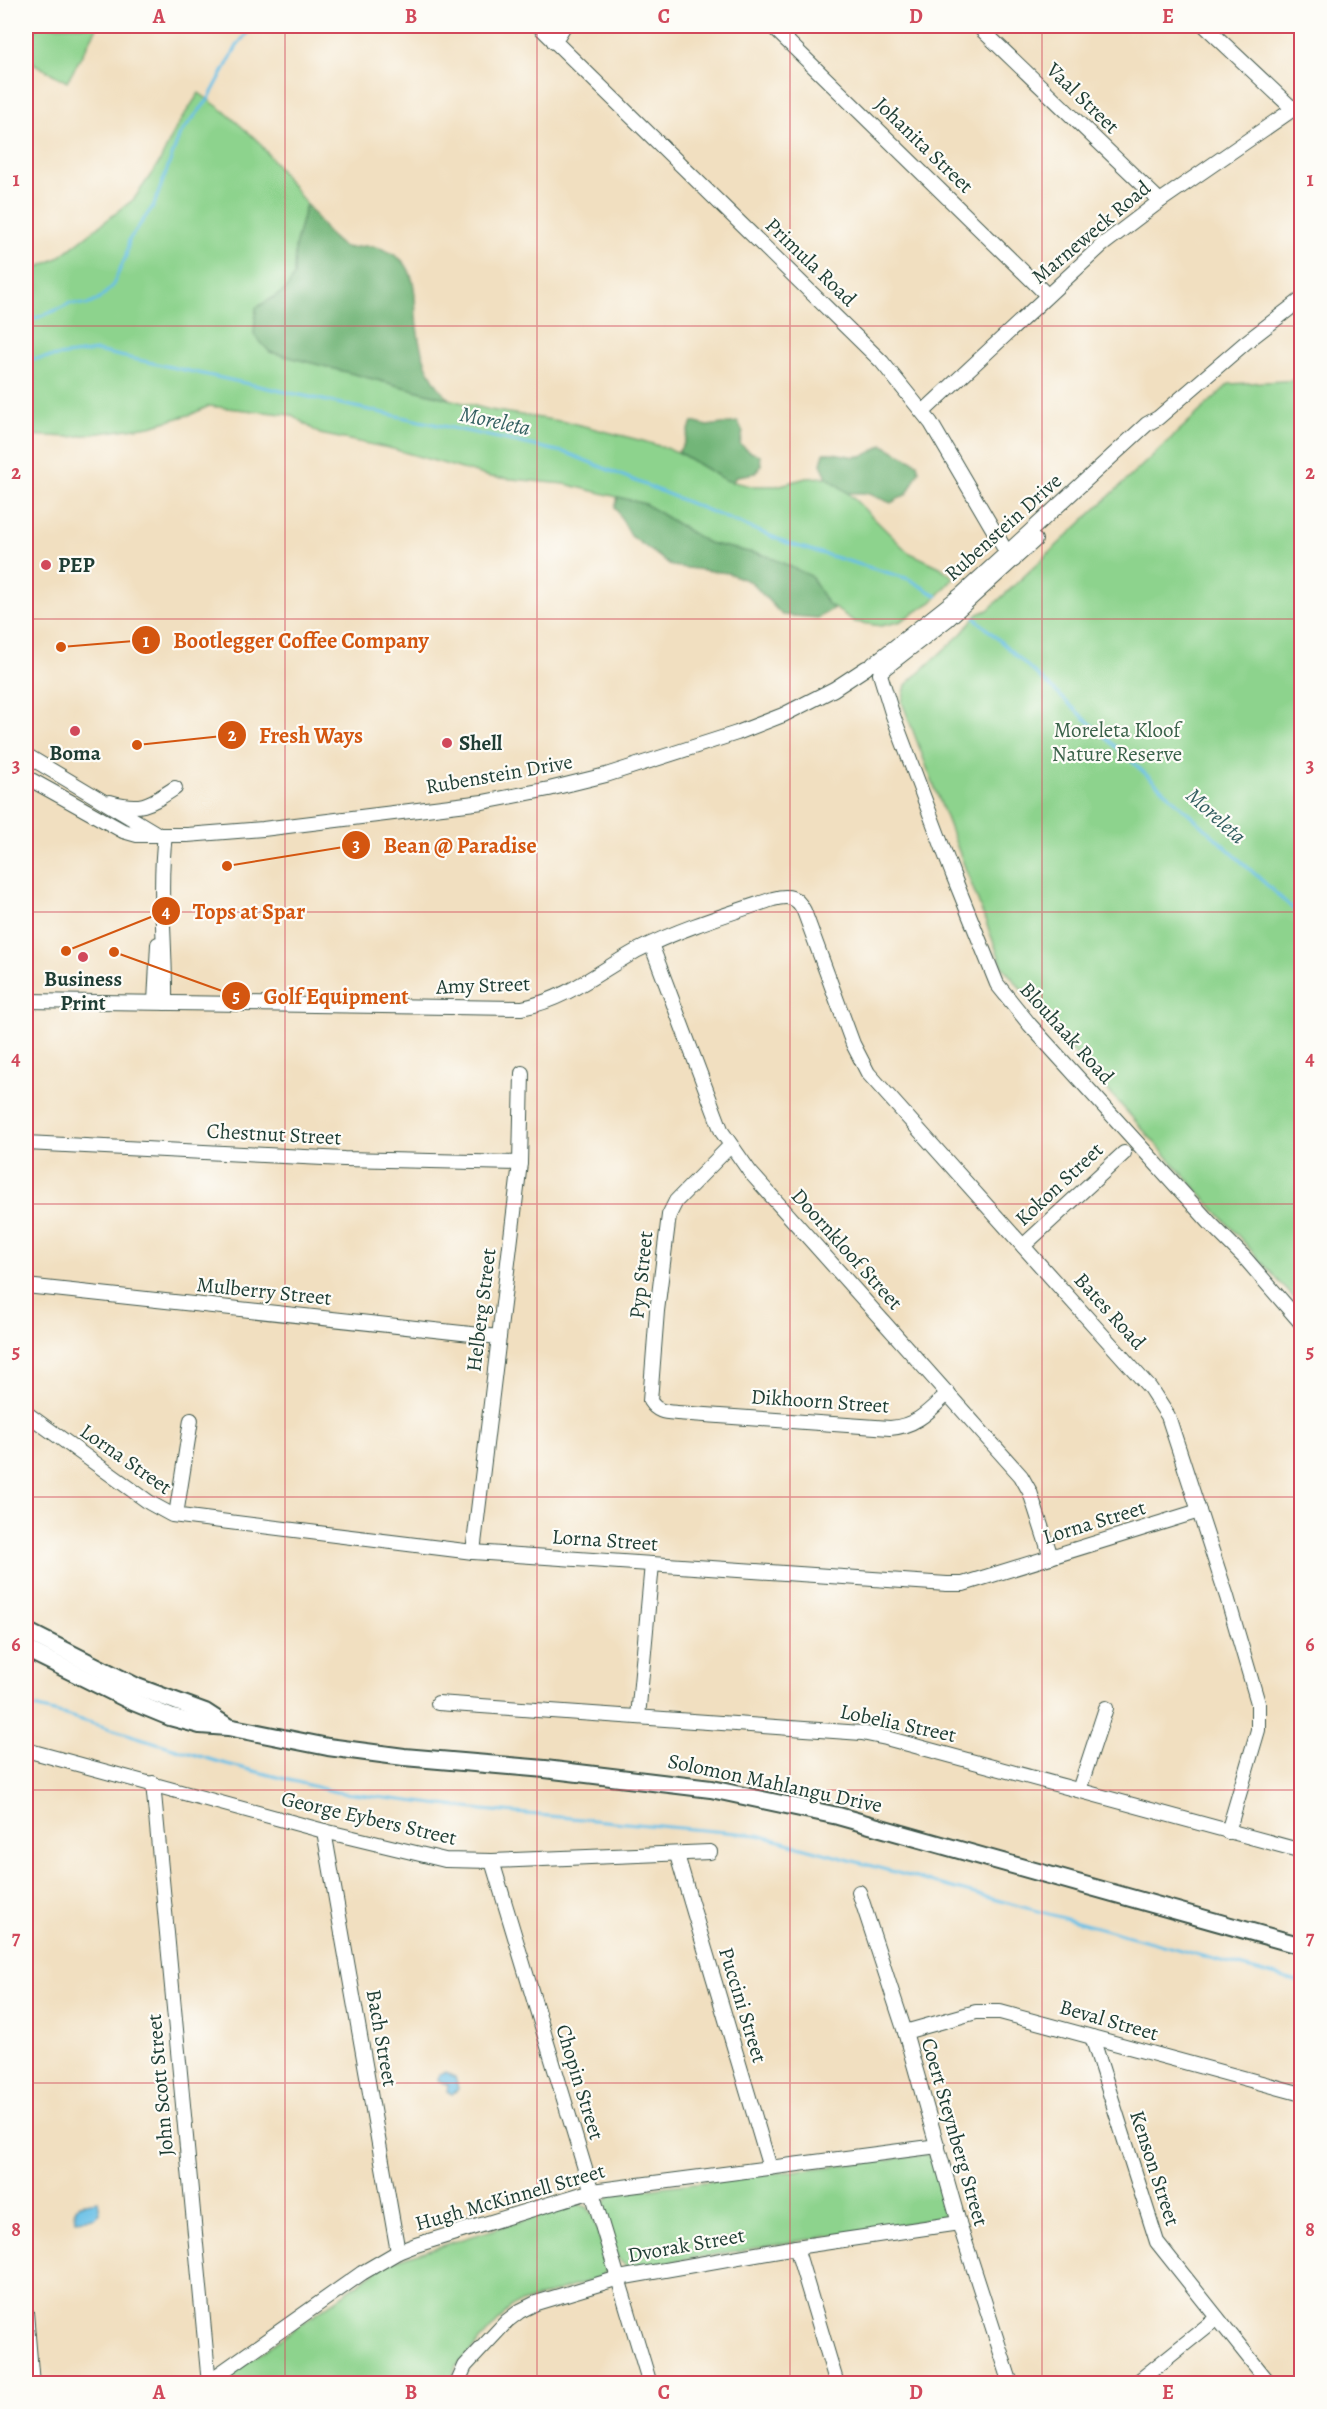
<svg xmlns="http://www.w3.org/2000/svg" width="1327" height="2409" font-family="Alegreya,serif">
<rect width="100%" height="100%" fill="#fdfcf7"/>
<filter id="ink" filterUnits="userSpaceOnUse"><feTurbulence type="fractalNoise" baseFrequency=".0167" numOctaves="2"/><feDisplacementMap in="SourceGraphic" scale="12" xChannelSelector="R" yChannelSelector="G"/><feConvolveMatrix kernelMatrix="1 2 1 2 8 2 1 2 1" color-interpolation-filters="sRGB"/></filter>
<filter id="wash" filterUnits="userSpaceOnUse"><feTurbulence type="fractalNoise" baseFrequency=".008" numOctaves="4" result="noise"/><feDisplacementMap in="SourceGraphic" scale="24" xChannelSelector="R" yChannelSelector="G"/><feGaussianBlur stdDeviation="1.35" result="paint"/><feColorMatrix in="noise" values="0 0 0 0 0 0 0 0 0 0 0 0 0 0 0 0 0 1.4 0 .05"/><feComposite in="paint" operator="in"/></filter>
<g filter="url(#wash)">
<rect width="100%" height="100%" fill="#f1dfc0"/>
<!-- green -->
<g fill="#8dd38d" stroke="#568860" stroke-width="1.5">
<path d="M37,26H98L67,82L26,59V47Z"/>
<path d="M199,93L224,111L258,141L306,204L295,247L294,276L286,290L256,308L271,352L490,410L572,423L643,441L678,452L725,480L751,486H777L806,478L827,477L848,493L908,552L940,567L954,578L932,602L899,622L881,626L855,622L827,603L810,576L767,556L708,543L645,504L565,484L490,477L393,449L320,434L292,415L209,406L192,414L150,426L71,437L26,435V273L58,258L134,199L159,163L177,126Z"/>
<path d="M1301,380H1302L1301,1306L1070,1048L1003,967L902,702L906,685L962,633L978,614L988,610L1229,384Z"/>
<path d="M925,2155L937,2162L949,2208L940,2218L634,2268L627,2267L618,2259L602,2206L612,2193Z"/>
<path d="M575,2204L587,2207L593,2215L608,2267L602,2277L512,2306L455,2368L451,2383L217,2384L387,2263Z"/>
</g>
<!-- forest -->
<g fill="#72b578" stroke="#487956" stroke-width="1.5">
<path d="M306,204C318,218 327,236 342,246C351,251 359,245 369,246C382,247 401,256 407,267C416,282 415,300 416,316C418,347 426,377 449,399L270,352L254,335L256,308L286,290L294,276L295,247Z"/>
<path d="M692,422L707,426L738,422L743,432L740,444L750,452L760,455L761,465L756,473L737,476L732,482L725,480L678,452L684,444Z"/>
<path d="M883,445L917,463L919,471L907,494L891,503L867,493H848L827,477L821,464L824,453C837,451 851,460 865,455C871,453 877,448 883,445Z"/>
<path d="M618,497L645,504L708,543L767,556L811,576L827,603L834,608L818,618L782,615L751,582L728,573L672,566L631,536L615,507Z"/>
</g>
<!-- water -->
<g fill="#69c0e6" stroke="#447e8d" stroke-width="1.5">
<path d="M446,2072L455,2077L458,2089L452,2094L447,2091L448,2085L438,2080L439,2074Z"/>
<path d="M98,2201L100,2212L95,2218L76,2220L75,2210L79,2204Z"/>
</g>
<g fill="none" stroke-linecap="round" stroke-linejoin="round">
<!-- stream -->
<g stroke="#69c0e6" stroke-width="3">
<path d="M26,322L59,309L70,303L87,305L98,300L112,287L126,256L129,240L154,205L180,134L208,100L238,44L253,26"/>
<path d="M26,360L97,351L567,453L790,544L909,579L937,596"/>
<path d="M975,618L1302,917"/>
<path d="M26,1705L62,1714L219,1762L336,1792L483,1810L758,1835L1302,1983"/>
</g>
</g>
</g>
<g filter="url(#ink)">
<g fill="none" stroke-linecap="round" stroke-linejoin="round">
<defs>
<g id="minor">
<path d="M539,26L882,362L931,423L1007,553L1014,560"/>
<path d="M772,26L1047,295"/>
<path d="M978,26L1160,201"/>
<path d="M1205,26L1293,109"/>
<path d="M554,42L564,26"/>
<path d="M923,412L1101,246L1160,201L1302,103"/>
<path d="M873,664L963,593L1147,424L1158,418L1245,343L1302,299"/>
<path d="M881,671L947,620L1035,540"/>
<path d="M880,674L892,713L953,875L997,984L1030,1025L1210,1223L1244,1257L1302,1324"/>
<path d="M26,755L156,833"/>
<path d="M26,777L123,831L137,835H187L263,829L483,802L549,789L606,775L737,733L783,715L834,689L866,668"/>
<path d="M110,802C141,811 149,805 175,788"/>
<path d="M651,944L722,1132L750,1172L1021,1476L1030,1492L1051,1557"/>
<path d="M26,1001L522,1008C567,999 598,972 636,951C679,929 728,914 773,899C788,895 797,896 804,911L853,1044L868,1073L1150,1388L1168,1416L1227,1597L1258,1703V1730L1228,1832"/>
<path d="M155,1002L158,944"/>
<path d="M165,1003C166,947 158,891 165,835"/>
<path d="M26,1143L344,1159L520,1163"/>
<path d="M730,1146L676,1201L669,1215L657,1311L650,1401C657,1412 665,1412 677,1413L890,1428C917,1426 929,1411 948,1393"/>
<path d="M1023,1246L1124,1153"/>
<path d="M26,1286L499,1337"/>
<path d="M26,1413L150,1503L172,1515L473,1552L947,1584H963L1199,1511"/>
<path d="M176,1515L191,1420"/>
<path d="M473,1552L520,1163L522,1073"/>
<path d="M438,1703L862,1733L886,1738L1302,1851"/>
<path d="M638,1717L652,1564"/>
<path d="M26,1750L324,1831L445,1860L492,1861L710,1852"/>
<path d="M153,1783L209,2384"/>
<path d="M1079,1790L1106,1708"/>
<path d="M324,1831L398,2252"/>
<path d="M677,1855L770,2168"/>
<path d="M492,1861L650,2384"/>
<path d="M859,1892L905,2032L959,2223L1011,2384"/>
<path d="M905,2032L976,2012H1000L1302,2094"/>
<path d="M1092,2037L1157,2242L1270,2384"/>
<path d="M796,2247L837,2384"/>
<path d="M26,2312L32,2384"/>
<path d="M205,2384L362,2273L398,2252L416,2245L592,2191L938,2146"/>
<path d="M457,2384L465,2366L507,2321L520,2311L536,2303L619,2278L796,2247L959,2223"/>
<path d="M1135,2384L1217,2318"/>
</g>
<g id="major">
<path d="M26,1631L137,1687L205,1712L225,1725"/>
<path d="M26,1649L131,1701L170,1717L200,1725L228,1727L328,1747L404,1757L545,1769L711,1789L838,1816L1302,1946"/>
</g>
</defs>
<!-- minor casing -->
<use href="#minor" stroke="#3e5549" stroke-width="16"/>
<!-- major casing -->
<use href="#major" stroke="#3e5549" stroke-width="20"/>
<!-- minor -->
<use href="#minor" stroke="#fff" stroke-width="14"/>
<!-- major -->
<use href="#major" stroke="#fff" stroke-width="16"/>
</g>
</g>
<!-- grid -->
<path fill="none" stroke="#d1495b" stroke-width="1.5" stroke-opacity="0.55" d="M285,26V2384M537,26V2384M790,26V2384M1042,26V2384M26,326H1302M26,619H1302M26,912H1302M26,1204H1302M26,1497H1302M26,1790H1302M26,2083H1302"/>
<!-- markers -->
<g fill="#d1495b" stroke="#fdfcf7" stroke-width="2">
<circle cx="46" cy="565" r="6"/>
<circle cx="75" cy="731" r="6"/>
<circle cx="447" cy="743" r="6"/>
<circle cx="83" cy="957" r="6"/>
</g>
<g text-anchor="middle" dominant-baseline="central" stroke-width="4.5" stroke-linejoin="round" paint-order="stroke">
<!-- street labels -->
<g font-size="21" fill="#1f3d34" stroke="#fdfcf7">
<text transform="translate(1083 98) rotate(44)">Vaal Street</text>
<text transform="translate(924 145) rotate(44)">Johanita Street</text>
<text transform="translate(1091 232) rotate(-40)">Marneweck Road</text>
<text transform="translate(811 262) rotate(44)">Primula Road</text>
<text transform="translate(1003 527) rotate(-42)">Rubenstein Drive</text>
<text transform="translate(499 774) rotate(-10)">Rubenstein Drive</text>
<text transform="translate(483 985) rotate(-2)">Amy Street</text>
<text transform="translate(1067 1033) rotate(48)">Blouhaak Road</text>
<text transform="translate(274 1134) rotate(3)">Chestnut Street</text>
<text transform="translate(1059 1184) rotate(-43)">Kokon Street</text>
<text transform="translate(847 1249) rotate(48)">Doornkloof Street</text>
<text transform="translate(641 1275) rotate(-84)">Pyp Street</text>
<text transform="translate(264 1291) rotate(6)">Mulberry Street</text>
<text transform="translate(481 1310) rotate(-83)">Helberg Street</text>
<text transform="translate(1110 1311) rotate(48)">Bates Road</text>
<text transform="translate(820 1401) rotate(4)">Dikhoorn Street</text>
<text transform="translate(126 1459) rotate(35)">Lorna Street</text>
<text transform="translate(1094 1522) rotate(-17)">Lorna Street</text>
<text transform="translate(605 1540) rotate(4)">Lorna Street</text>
<text transform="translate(898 1723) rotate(12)">Lobelia Street</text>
<text transform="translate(775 1783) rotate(12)">Solomon Mahlangu Drive</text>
<text transform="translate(369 1818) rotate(13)">George Eybers Street</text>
<text transform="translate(743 2005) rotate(73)">Puccini Street</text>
<text transform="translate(1109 2020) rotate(16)">Beval Street</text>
<text transform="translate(382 2038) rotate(80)">Bach Street</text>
<text transform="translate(580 2082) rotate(73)">Chopin Street</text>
<text transform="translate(160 2085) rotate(-95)">John Scott Street</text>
<text transform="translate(955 2132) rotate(74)">Coert Steynberg Street</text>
<text transform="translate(1155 2168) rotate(72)">Kenson Street</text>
<text transform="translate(510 2197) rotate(-16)">Hugh McKinnell Street</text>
<text transform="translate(686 2245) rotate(-10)">Dvorak Street</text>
</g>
<!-- poi labels -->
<g font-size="21" font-weight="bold" fill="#1f3d34" stroke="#fdfcf7" text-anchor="start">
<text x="58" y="565">PEP</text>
<text x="459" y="743">Shell</text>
<text x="75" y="753" text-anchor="middle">Boma</text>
<text x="83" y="979" text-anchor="middle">Business<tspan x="83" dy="24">Print</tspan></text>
</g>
<!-- park labels -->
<g font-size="21" fill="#3a624a" stroke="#fdfcf7">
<text x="1117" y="730">Moreleta Kloof<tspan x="1117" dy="24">Nature Reserve</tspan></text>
</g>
<!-- water labels -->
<g font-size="22" font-style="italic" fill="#325e60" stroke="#fdfcf7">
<text transform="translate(495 421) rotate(12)">Moreleta</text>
<text transform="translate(1216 816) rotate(42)">Moreleta</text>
</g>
</g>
<!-- callouts -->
<path fill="none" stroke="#d45610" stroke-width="2" d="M61 647L146 640M137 745L232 735M227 866L356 845M66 951L166 911M114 952L236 996"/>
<g fill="#d45610" stroke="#fdfcf7" stroke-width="2">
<circle cx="61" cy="647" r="6"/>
<circle cx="137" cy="745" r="6"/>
<circle cx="227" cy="866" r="6"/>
<circle cx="66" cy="951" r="6"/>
<circle cx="114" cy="952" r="6"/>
<circle cx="146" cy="640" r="15"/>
<circle cx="232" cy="735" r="15"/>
<circle cx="356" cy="845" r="15"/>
<circle cx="166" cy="911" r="15"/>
<circle cx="236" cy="996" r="15"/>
</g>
<g font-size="18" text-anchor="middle" font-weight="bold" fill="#fff">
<text x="146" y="647">1</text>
<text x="232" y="741">2</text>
<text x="356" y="851">3</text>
<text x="166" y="917">4</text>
<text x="236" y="1002">5</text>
</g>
<g font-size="22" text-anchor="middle" font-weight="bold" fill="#d45610" stroke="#fdfcf7" stroke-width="4.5" stroke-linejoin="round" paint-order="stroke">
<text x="301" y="648">Bootlegger Coffee Company</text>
<text x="311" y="743">Fresh Ways</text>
<text x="460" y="853">Bean @ Paradise</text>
<text x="249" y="919">Tops at Spar</text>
<text x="336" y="1004">Golf Equipment</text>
</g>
<!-- margin -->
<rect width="1327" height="2409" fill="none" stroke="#fdfcf7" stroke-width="66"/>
<rect x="33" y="33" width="1261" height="2343" fill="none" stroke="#d1495b" stroke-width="2"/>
<g font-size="20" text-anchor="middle" font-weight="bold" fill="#d1495b">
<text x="159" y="23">A</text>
<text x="411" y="23">B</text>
<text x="664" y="23">C</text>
<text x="916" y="23">D</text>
<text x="1168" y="23">E</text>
<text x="16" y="186">1</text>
<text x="1310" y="186">1</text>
<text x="16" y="479">2</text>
<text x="1310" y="479">2</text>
<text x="16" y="772">3</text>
<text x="1310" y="772">3</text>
<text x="16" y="1065">4</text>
<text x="1310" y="1065">4</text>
<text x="16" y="1358">5</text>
<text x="1310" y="1358">5</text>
<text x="16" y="1651">6</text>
<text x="1310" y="1651">6</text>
<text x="16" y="1944">7</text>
<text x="1310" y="1944">7</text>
<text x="16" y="2236">8</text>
<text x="1310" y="2236">8</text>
<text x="159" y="2399">A</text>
<text x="411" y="2399">B</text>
<text x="664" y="2399">C</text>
<text x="916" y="2399">D</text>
<text x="1168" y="2399">E</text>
</g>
</svg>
